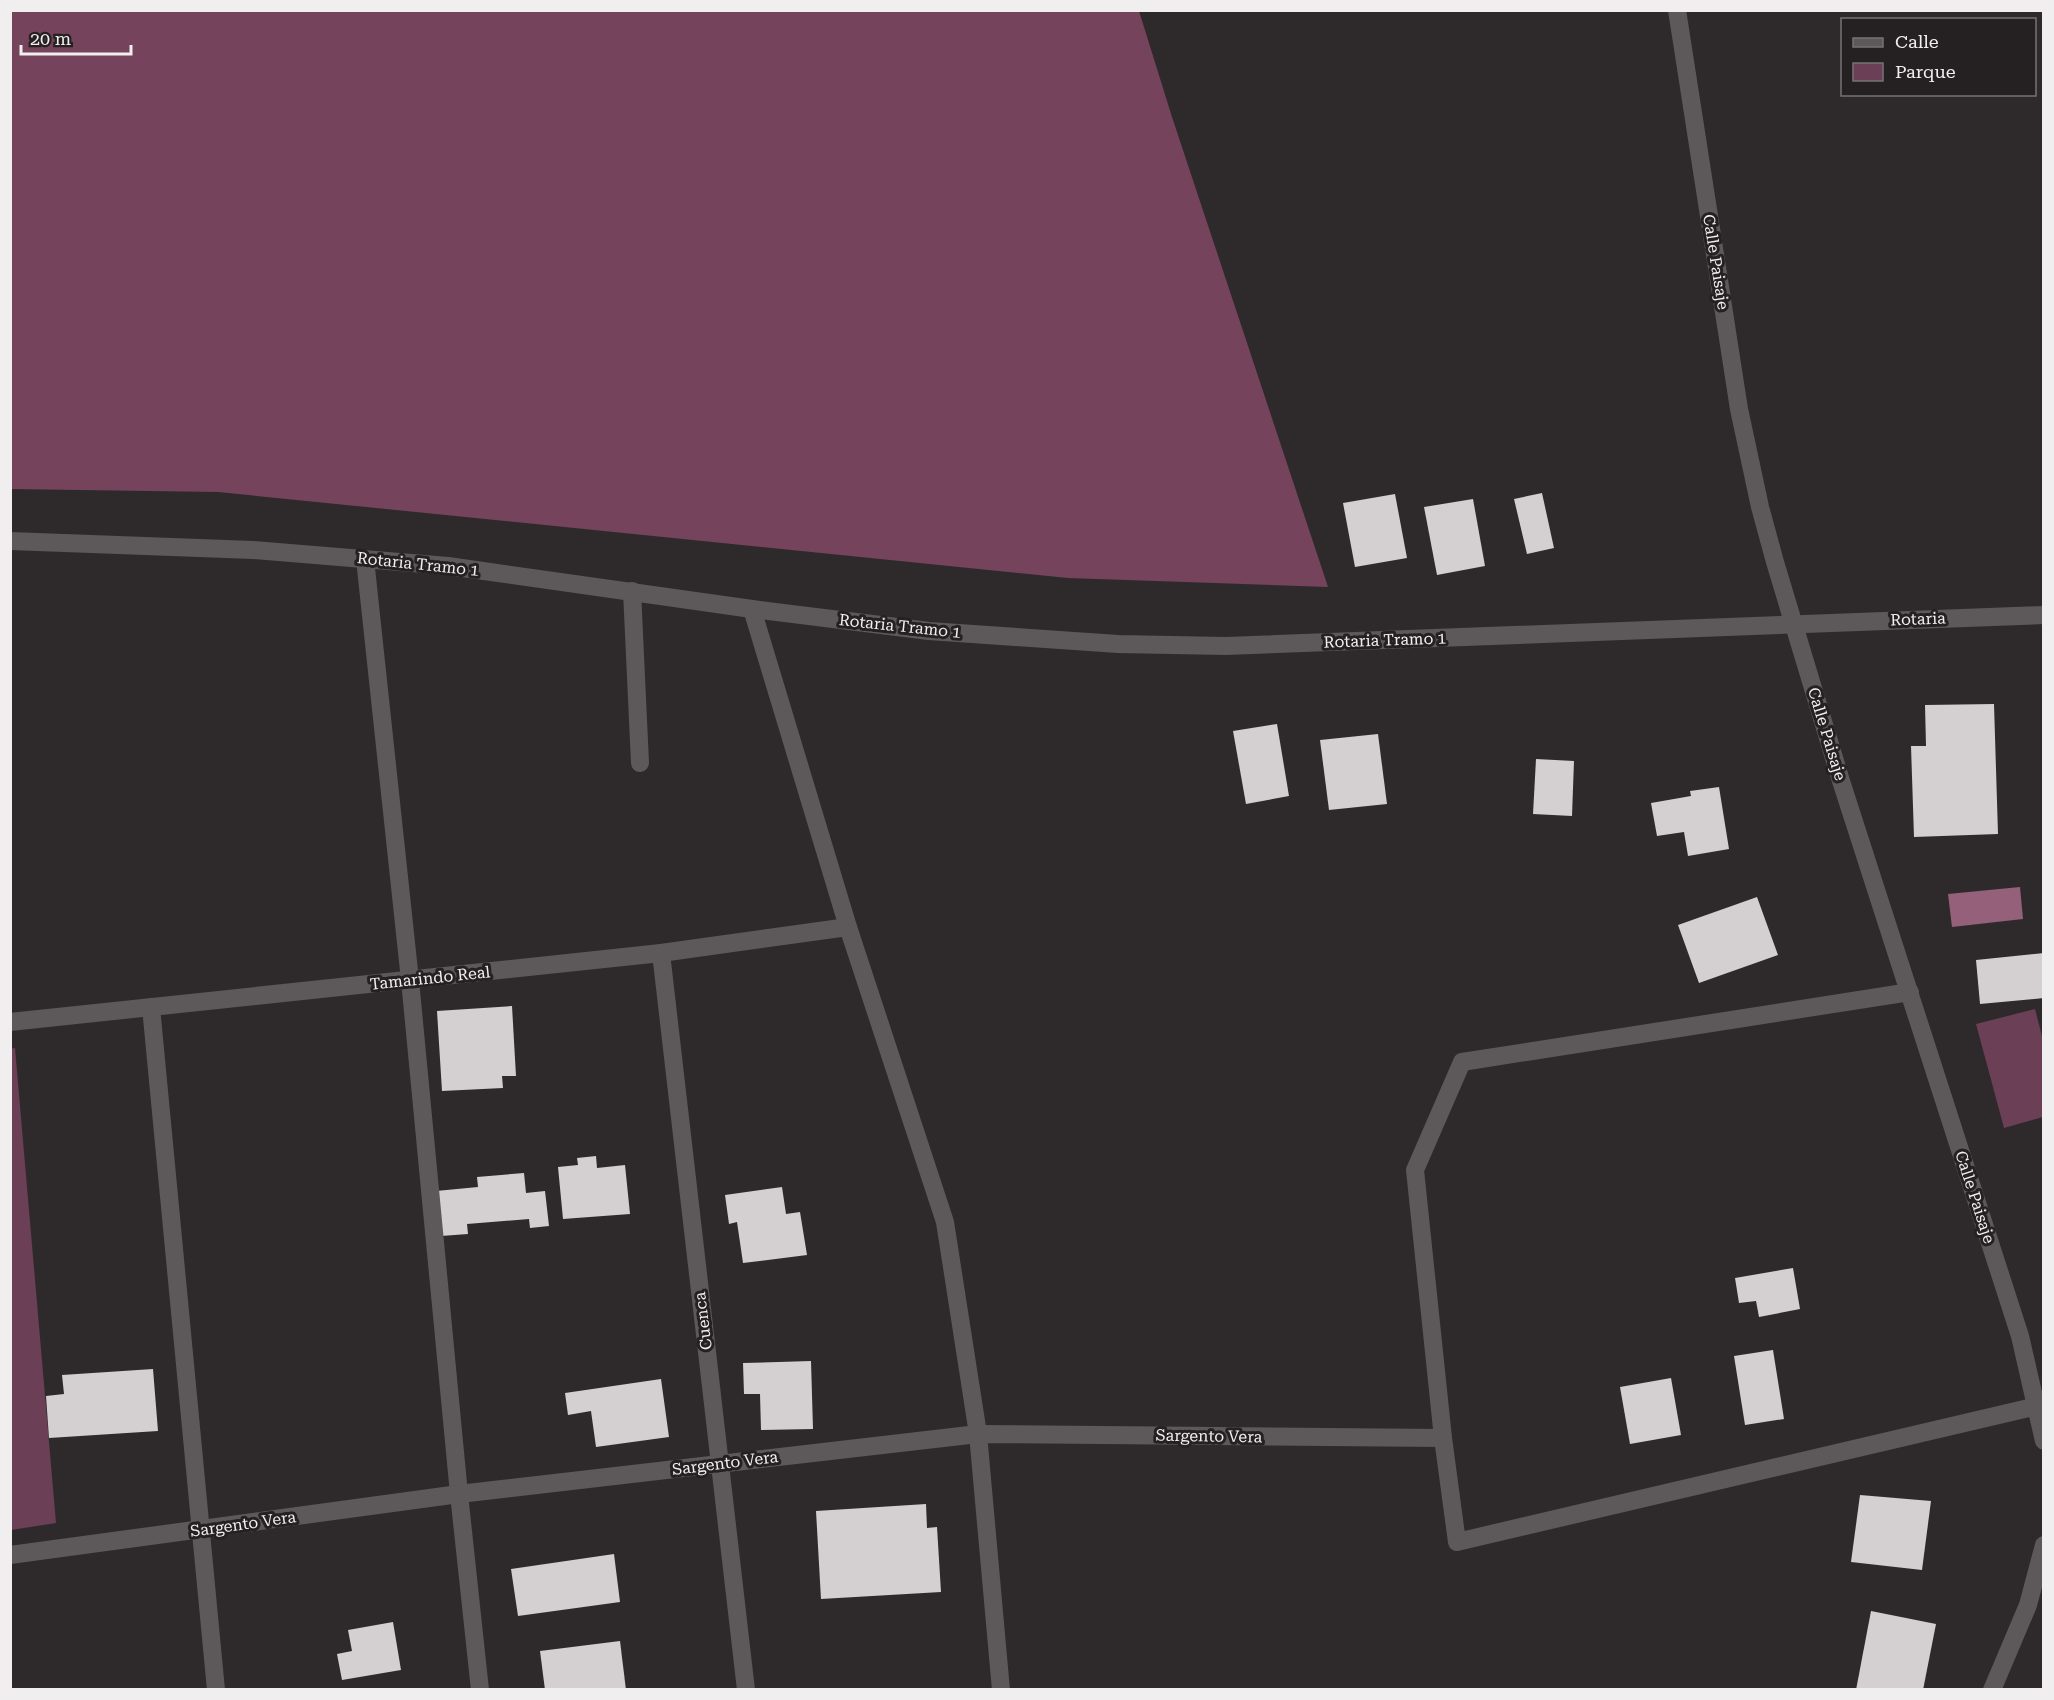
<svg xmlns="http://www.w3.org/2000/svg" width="2054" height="1700" font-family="'Roboto Serif',serif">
<rect width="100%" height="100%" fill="#2e2a2c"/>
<!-- green -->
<g fill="#6b3f55">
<path d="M2035,1009L2043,1040V1117L2004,1128L1976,1024Z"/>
<path d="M15,1048L56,1523L11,1530L10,1049Z"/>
</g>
<!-- forest -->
<path fill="#75435b" d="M11,10L1139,11L1172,117L1328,587L1068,578L218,492L11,489Z"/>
<!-- water -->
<path fill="#95607a" d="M2020,887L2023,919L1952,927L1948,894Z"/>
<!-- building -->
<g fill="#d4cfd1">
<path d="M1542,493L1554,548L1527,554L1514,499Z"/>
<path d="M1395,494L1407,558L1355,567L1343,503Z"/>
<path d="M1473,499L1485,566L1437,575L1424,507Z"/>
<path d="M1994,704L1998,834L1914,837L1911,746H1926L1925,705Z"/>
<path d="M1277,724L1289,796L1246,804L1233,731Z"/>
<path d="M1378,734L1387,804L1329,810L1320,740Z"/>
<path d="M1536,759L1574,761L1572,816L1533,814Z"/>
<path d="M1719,787L1729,849L1688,856L1684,832L1657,836L1651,803L1691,796L1690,791Z"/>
<path d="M1757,897L1778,955L1699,983L1678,925Z"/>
<path d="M2044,953V998L1980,1004L1976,960Z"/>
<path d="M512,1006L516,1076H502L503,1088L442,1091L437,1011Z"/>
<path d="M596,1156L597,1168L625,1165L630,1214L563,1219L558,1167L578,1165L577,1158Z"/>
<path d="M524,1173L526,1193L545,1191L549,1226L530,1228L529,1219L467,1224L468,1234L441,1236L436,1191L478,1187L477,1177Z"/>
<path d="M782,1187L786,1214L800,1212L807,1255L743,1263L737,1222L729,1224L725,1195Z"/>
<path d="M1793,1268L1800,1309L1759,1317L1756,1301L1739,1303L1735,1278Z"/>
<path d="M1773,1350L1784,1419L1745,1425L1734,1356Z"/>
<path d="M811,1361L813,1429L761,1430L760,1394H744L743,1363Z"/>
<path d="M153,1369L158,1431L49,1438L46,1396L64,1394L62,1375Z"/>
<path d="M1671,1378L1681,1435L1630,1444L1620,1387Z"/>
<path d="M661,1379L669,1437L596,1447L591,1411L568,1415L565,1393Z"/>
<path d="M1860,1495L1931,1501L1922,1570L1851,1562Z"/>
<path d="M926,1504L927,1528L937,1527L941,1592L821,1599L816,1511Z"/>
<path d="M614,1554L620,1602L518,1616L511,1569Z"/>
<path d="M1871,1611L1936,1624L1923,1690H1856Z"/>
<path d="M393,1622L401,1670L342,1680L337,1654L352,1651L348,1630Z"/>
<path d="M620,1641L626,1690H545L540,1651Z"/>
</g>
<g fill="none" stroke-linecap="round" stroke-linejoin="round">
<!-- minor -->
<g stroke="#5d585a" stroke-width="18">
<path d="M1677,10L1739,409L1760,507L1775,562L1841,781L2020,1336L2044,1441"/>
<path d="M10,541L253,550L448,566L752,609L929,631L1118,644L1226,646L2044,615"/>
<path d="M365,559L410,980L459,1494L480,1690"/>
<path d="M632,591L640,763"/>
<path d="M752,609L848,927L945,1222L978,1434L1001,1690"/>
<path d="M661,953L746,1690"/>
<path d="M1910,992L1462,1062L1415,1170L1443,1438L1457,1542L2037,1406"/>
<path d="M151,1007L216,1690"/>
<path d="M10,1022L661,953L848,927"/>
<path d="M10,1555L459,1494L978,1434L1443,1438"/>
<path d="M1992,1690L2028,1605L2044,1545"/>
</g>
</g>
<g text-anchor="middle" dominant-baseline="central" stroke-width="6" stroke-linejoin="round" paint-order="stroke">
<!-- street labels -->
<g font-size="16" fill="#f1eeef" stroke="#252122">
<text transform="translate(1716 262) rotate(81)">Calle Paisaje</text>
<text transform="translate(418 564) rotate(6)">Rotaria Tramo 1</text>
<text transform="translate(1918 619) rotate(-2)">Rotaria</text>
<text transform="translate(900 626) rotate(6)">Rotaria Tramo 1</text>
<text transform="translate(1385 640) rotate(-2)">Rotaria Tramo 1</text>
<text transform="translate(1827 734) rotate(73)">Calle Paisaje</text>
<text transform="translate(430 978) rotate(-6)">Tamarindo Real</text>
<text transform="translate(1975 1197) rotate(72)">Calle Paisaje</text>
<text transform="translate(703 1321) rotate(-97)">Cuenca</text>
<text transform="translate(1209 1436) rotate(1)">Sargento Vera</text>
<text transform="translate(725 1463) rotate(-7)">Sargento Vera</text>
<text transform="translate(243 1524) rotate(-8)">Sargento Vera</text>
</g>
</g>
<!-- border -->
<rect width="2054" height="1700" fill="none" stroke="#f1eeef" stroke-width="24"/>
<!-- legend -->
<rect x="1841" y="18" width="195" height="78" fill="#252122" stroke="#777374" stroke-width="1.5"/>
<rect x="1853" y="38" width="30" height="9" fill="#5d585a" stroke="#777374" stroke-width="1.5"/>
<text x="1895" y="48" font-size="18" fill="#f1eeef">Calle</text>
<rect x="1853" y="63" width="30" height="18" fill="#6b3f55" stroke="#777374" stroke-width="1.5"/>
<text x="1895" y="78" font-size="18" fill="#f1eeef">Parque</text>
<!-- scale -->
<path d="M21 45v9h110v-9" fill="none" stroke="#f1eeef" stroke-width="3"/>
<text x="30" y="45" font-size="18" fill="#f1eeef" stroke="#252122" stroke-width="4.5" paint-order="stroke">20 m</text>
</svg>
